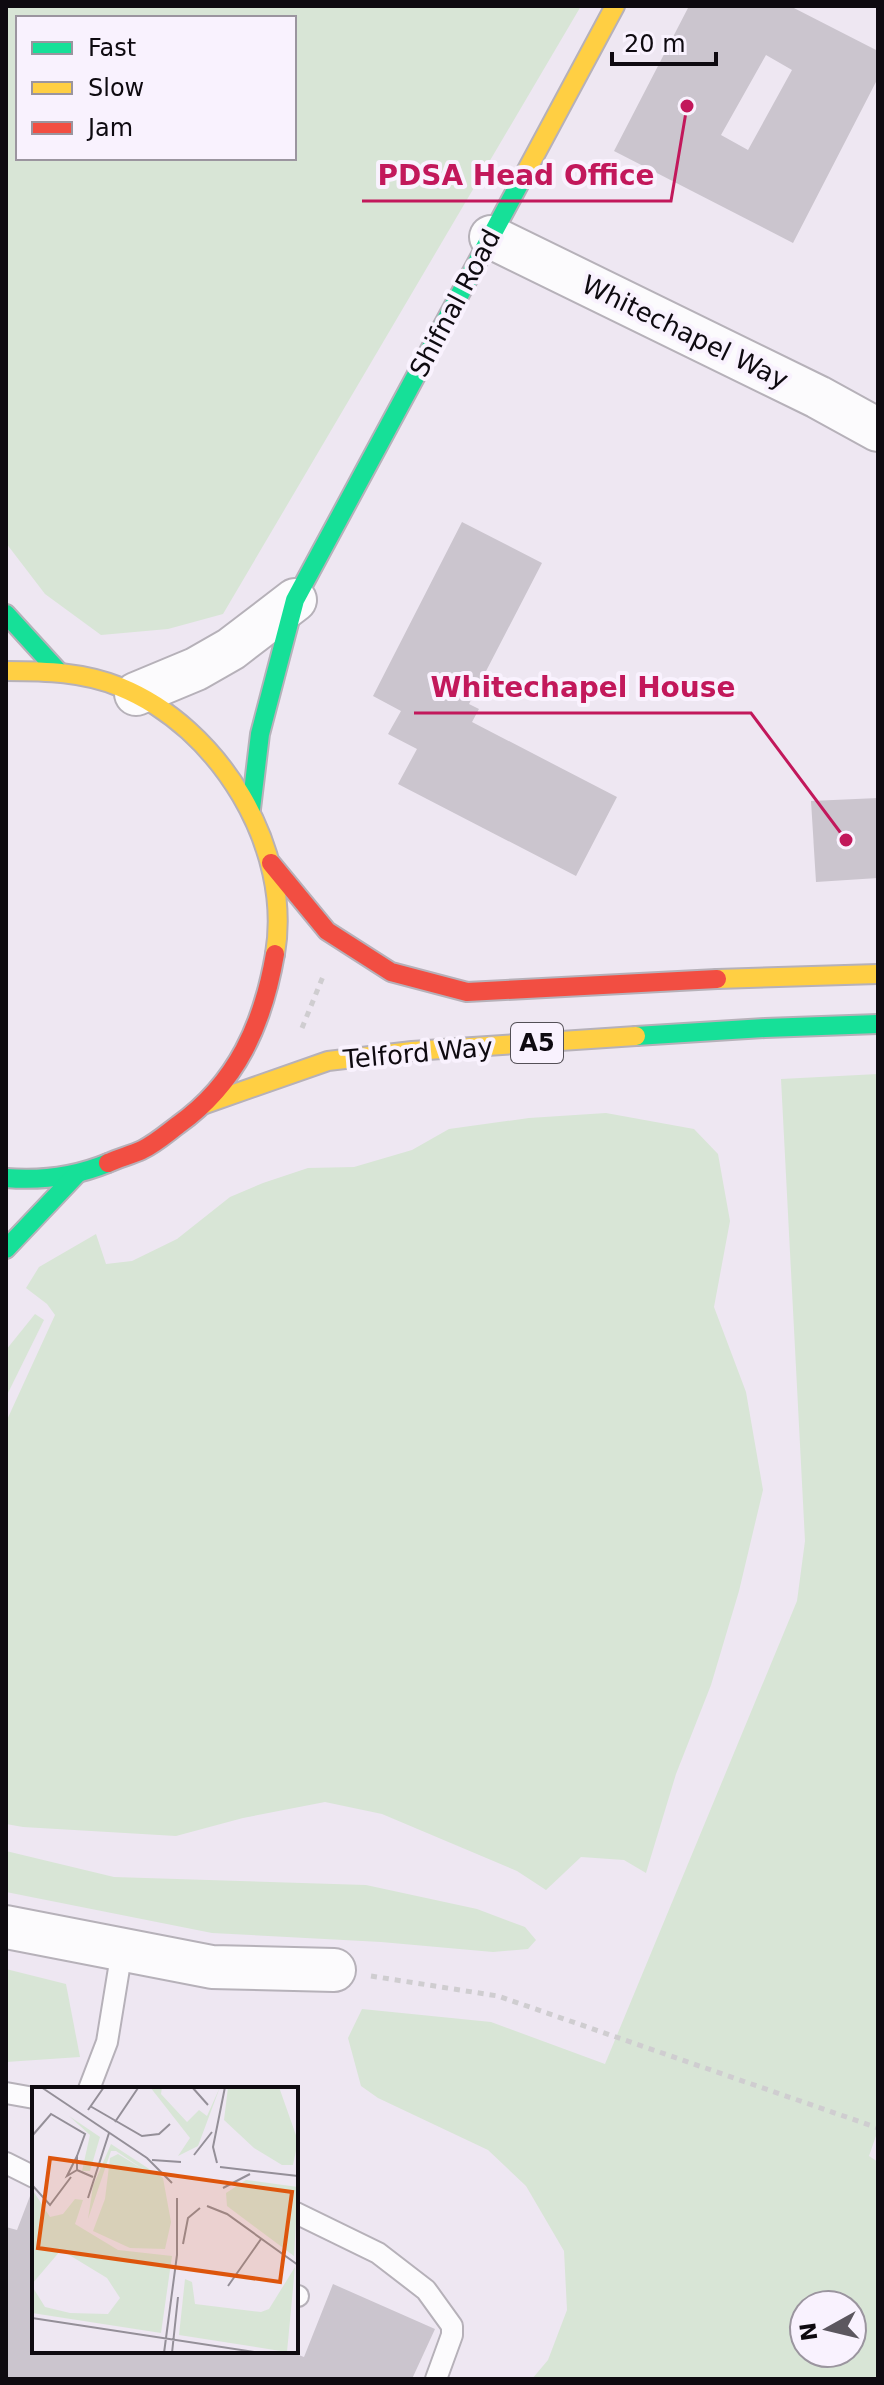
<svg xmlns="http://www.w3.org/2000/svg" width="884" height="2385" font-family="'DejaVu Sans',sans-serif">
<rect width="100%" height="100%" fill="#eee7f2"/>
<!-- green -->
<g fill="#d8e5d6" fill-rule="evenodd">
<path d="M6,6H581L223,614L168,629L101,635L45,594L6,543ZM18,18H294V158H18Z"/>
<path d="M878,1074V2130L869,2156L878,2162V2379H532L548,2360L567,2310L564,2251L526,2186L488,2150L378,2098L361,2086L348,2038L362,2009L491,2022L605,2064L797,1601L805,1541L781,1079ZM804,2305H852V2353H804Z"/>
<path d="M606,1113L694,1129L718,1154L730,1221L714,1307L746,1392L763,1490L739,1591L711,1685L676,1774L646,1873L624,1860L581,1857L546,1890L517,1871L382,1814L325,1802L243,1818L176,1836L23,1827L6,1824V1422L55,1315L47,1304L26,1288L39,1267L96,1234L106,1264L132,1261L177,1239L230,1197L263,1183L308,1168L354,1167L412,1150L449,1129L529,1118Z"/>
<path d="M35,1314L44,1320L6,1397V1350Z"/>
<path d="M6,1851L114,1877L366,1885L477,1909L525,1927L536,1940L528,1949L493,1952L381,1942L212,1933L6,1892Z"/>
<path d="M6,1969L66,1984L80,2057L6,2062Z"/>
</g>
<!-- building -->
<g fill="#cbc5ce" fill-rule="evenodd">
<path d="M689,6H790L878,51V78L793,243L614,151ZM766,55L792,70L748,150L721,135Z"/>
<path d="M462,522L542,563L469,704L479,709L472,722L617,797L576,876L398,784L417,749L388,734L401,711L373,696Z"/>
<path d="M878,798V878L816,882L811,801Z"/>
<path d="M30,2196L34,2198V2351H288L304,2357L333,2284L435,2329L412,2379H6V2227L17,2230Z"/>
</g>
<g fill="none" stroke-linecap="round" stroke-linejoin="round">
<defs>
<g id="lane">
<path d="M89,2089L107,2042L122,1950"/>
<path d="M6,2093L34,2098"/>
<path d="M6,2163L34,2177"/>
<path d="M296,2213L378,2253L426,2290L452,2326V2335L436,2379"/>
<path d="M296,2296H298"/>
</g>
<g id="street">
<path d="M491,237L818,397L878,430"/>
<path d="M136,694L196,669L231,649L295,600"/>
<path d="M6,1927L212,1967L334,1970"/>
</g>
<g id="fast">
<path d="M6,614L58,671"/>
<path d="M251,809L260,734L295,600L522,179"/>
<path d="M636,1036L765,1028L878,1024"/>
<path d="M6,1178C42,1181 74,1177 108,1163"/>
<path d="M6,1249L77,1174"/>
</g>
<g id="slow">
<path d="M522,179L615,6"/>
<path d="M6,671C45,671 84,672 120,687C219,727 293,848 275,954"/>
<path d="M717,979L878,974"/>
<path d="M205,1104L328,1061L412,1051L636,1036"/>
</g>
<g id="jam">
<path d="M271,863L327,931L391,972L467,992L717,979"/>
<path d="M108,1163C119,1158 131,1155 142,1150C156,1143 166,1134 178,1125C237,1083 263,1024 275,954"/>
</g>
</defs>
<!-- lane casing -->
<use href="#lane" stroke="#b6b1b9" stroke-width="24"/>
<!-- street casing -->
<use href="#street" stroke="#b6b1b9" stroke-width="46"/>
<!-- fast casing -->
<use href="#fast" stroke="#b6b1b9" stroke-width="22"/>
<!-- slow casing -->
<use href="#slow" stroke="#b6b1b9" stroke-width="22"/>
<!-- jam casing -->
<use href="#jam" stroke="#b6b1b9" stroke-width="22"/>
<!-- path -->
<g stroke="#cfcdd0" stroke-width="5" stroke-dasharray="6 6" stroke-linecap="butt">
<path d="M302,1028L324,974"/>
<path d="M371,1976L498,1996L878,2128"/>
</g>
<!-- lane -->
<use href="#lane" stroke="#fcfbfd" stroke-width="20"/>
<!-- street -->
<use href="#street" stroke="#fcfbfd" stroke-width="42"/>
<!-- fast -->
<use href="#fast" stroke="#16e098" stroke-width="18"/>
<!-- slow -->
<use href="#slow" stroke="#ffcf43" stroke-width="18"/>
<!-- jam -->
<use href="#jam" stroke="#f24e42" stroke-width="18"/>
</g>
<g text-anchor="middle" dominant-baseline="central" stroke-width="8" stroke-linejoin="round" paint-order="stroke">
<!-- shield labels -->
<rect fill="#f9f2fe" stroke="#545057" stroke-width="2" x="511" y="1023" width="52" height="40" rx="6"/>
<g font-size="24" font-weight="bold" fill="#0e0a10">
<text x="537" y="1043">A5</text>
</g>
<!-- street labels -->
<g font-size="26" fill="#0e0a10" stroke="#f9f2fe">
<text transform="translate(455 303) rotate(-62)">Shifnal Road</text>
<text transform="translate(685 332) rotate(26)">Whitechapel Way</text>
<text transform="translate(418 1053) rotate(-5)">Telford Way</text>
</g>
</g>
<!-- overview -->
<g transform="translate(32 2087)">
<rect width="266" height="266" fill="#eee7f2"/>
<path d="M118,0H130L129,7L155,35L167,23L175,29L188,0L166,59L146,69L158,51ZM196,0H247L266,54L261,78H250L222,61L192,33ZM37,29L68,50L58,84H50L58,48ZM79,57L131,91L139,135L133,162L98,161L61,144L73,112L78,71L86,67L114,84L84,64H79L56,132L61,99ZM214,93L266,100L262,169L195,119L194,106ZM0,102L18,130L31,127L43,112L51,113L43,137L86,163L140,169L129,246L0,226V199L13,220L38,226L76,227L88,211L75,191L29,163L0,197ZM263,180L255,265L147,248L153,192L160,195L163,217L229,225L237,222Z" fill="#d8e5d6"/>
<path fill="none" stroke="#948f98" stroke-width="2" d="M9,0L115,71L140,96M160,0L176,18M58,19L110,49L127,47L138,37M56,23L72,0M83,35L106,1M0,49L19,27L53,47L45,69M162,68L180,45M120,73L149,75M185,76L181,60L193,0M188,80L266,89M45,83L35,89L45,69V83L61,90M0,98L18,118L39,90M191,101L218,87M56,111L77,46M175,119L195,127L266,178M151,157L156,131L168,121M196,199L229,152M0,231L229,266M132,266L145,168V111M140,266L146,210"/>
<path fill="#dd550c" fill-opacity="0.15" stroke="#dd550c" stroke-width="4" d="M18,71L260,105L248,195L6,161Z"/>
<rect width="266" height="266" fill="none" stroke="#0e0a10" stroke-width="4"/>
</g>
<!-- callouts -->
<path fill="none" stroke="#c2185b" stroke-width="3" d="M687 106L671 201H362M846 840L751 713H414"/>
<g fill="#c2185b" stroke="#f9f2fe" stroke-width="3">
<circle cx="687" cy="106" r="8"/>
<circle cx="846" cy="840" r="8"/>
</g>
<g font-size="28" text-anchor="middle" font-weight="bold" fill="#c2185b" stroke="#f9f2fe" stroke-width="8" stroke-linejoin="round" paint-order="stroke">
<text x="516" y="185">PDSA Head Office</text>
<text x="583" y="697">Whitechapel House</text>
</g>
<!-- border -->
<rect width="884" height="2385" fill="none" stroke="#0e0a10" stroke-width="16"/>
<!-- legend -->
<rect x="16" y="16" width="280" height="144" fill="#f9f2fe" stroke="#9b959f" stroke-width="2"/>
<rect x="32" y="42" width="40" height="12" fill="#16e098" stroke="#9b959f" stroke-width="2"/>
<text x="88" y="56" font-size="24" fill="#0e0a10">Fast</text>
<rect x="32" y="82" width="40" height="12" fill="#ffcf43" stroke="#9b959f" stroke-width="2"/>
<text x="88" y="96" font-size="24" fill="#0e0a10">Slow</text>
<rect x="32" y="122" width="40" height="12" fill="#f24e42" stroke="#9b959f" stroke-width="2"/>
<text x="88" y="136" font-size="24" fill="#0e0a10">Jam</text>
<!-- north arrow -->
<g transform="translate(828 2329) rotate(262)"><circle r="38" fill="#f9f2fe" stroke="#9b959f" stroke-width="2"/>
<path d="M0-6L14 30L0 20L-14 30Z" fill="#5c575f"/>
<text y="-12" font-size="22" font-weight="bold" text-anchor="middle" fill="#0e0a10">N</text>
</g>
<!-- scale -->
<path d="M612 52v12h104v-12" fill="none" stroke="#0e0a10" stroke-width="4"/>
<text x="624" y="52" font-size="24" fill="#0e0a10" stroke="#f9f2fe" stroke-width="6" paint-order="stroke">20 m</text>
</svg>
